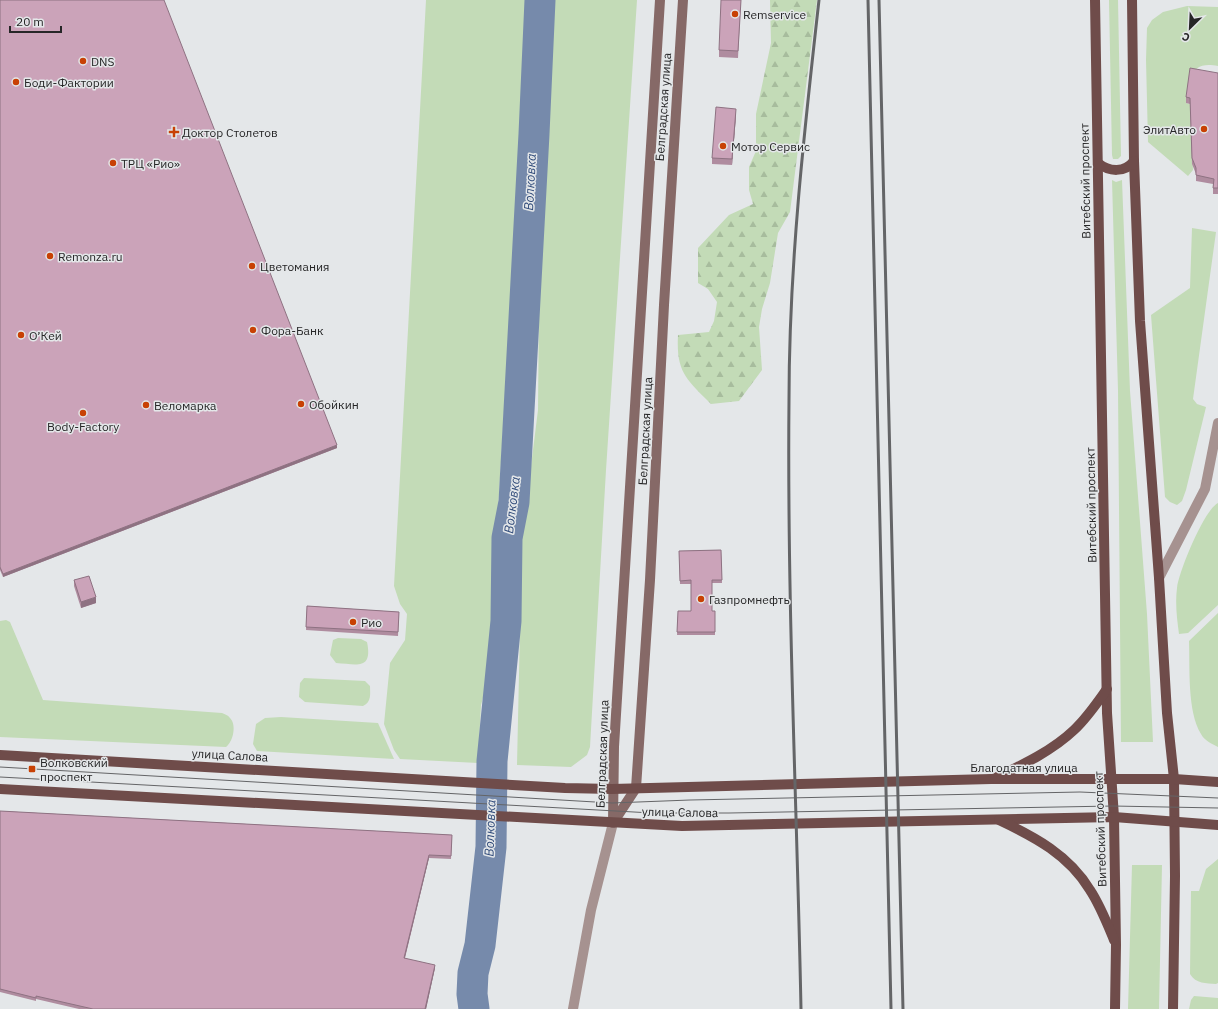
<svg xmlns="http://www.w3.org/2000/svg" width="1218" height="1009" font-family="'IBM Plex Sans',sans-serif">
<defs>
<pattern id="forest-firs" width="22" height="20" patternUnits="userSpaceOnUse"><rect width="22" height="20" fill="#c3dbb7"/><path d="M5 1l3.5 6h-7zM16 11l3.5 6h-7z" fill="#a7bc9d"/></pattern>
</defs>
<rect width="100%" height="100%" fill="#e4e7e9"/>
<!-- green -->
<g fill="#c3dbb7">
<path d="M426,0H529L495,560L496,600L490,673L481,705L478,763L400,759L394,750L384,724L390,663L405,640L407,614L400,604L394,586Z"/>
<path d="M553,0H637L606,470L590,747L587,755L571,767L517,765L522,538L538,410L539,300Z"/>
<path d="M1109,0H1118L1121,156L1118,159H1113L1112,155Z"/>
<path d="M1187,6L1218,7V66C1189,60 1189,81 1186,103L1190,104L1193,170L1188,176L1148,142L1146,60L1147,28L1152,20L1163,12Z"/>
<path d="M1112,180L1116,182L1122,180L1130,391L1147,614L1153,742H1121L1118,390Z"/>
<path d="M1192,228L1216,232L1193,399L1197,404L1206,407L1186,490L1182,501L1177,505L1170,502L1165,497L1151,315L1190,288Z"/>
<path d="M1218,503V605L1188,633L1179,634C1177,619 1175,603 1177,588C1179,571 1204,510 1218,503Z"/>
<path d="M1218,613V747C1212,744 1204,740 1201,734C1187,711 1190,668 1189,641Z"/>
<path d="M6,620L10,622L43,700L222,713C224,714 228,715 230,718C237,725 233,742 226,747L0,737V621Z"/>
<path d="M338,638L361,639L367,642C373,671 356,664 336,663L330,655L333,640Z"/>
<path d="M304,678L365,681L370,686C370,693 372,702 363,706L305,702L299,697L300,683Z"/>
<path d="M281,717L378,723L394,759L257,751L253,744L256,724L265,718Z"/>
<path d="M1218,859V983L1216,984C1206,983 1196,984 1190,974L1191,891H1199L1206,869Z"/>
<path d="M1132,865H1162L1159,1009H1128Z"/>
<path d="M1194,996L1218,998V1009H1189L1191,1000Z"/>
</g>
<!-- forest -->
<path fill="url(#forest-firs)" d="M770,0H817L790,212L778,233L770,283L762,309L759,327L762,370L739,401L711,404C686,379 676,372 678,335L709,332L714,321L717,302L708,289L698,283V248L729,215L753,204L749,190V167L756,151V114L771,43Z"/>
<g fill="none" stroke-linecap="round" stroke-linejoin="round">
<!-- river -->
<path stroke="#768aab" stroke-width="31" d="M474,1009L472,994L473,973L480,945L491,847L492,761L506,621L507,538L514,502L534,134L540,0"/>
<!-- street -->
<g stroke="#a69290" stroke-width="10">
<path d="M1159,578L1205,489L1218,423"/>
<path d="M573,1009L591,910L613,823"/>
</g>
<!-- secondary -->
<g stroke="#866967" stroke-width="10">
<path d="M613,823L636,788L650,580L664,305L683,0"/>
<path d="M613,823L614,747L660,0"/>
</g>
<!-- primary -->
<g stroke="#6f4c4a" stroke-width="10">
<path d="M1095,0L1107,713L1114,817L1116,945L1115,1009"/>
<path d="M1132,0L1134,161L1140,321L1159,578L1167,713L1174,779L1175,876L1173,1009"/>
<path d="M1098,163C1109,172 1125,173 1134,161"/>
<path d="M0,755L565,788L612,789L991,779H1174L1218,782"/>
<path d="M995,778C1022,765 1052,751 1074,730C1087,718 1097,703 1107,689"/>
<path d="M0,789L682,826L1114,817L1218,825"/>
<path d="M999,820C1035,837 1069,855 1090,890C1100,905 1107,923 1114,940"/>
</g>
<!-- tram -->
<g stroke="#646567" stroke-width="1">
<path d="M0,767L612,803L690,800L1080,792L1218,798"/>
<path d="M0,777L652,813H729L1113,806L1218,808"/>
</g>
<!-- rail -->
<g stroke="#646567" stroke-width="3">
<path d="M868,0L891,1009"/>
<path d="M879,0L903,1009"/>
<path d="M801,1009C797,806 787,603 789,400C789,266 804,133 819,0"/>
</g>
</g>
<!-- wall -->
<g fill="#af8c9f">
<path d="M0,0L337,448L3,577L0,570Z"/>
<path d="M741,0L738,58L719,57V50Z"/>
<path d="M1218,73V194H1213V184L1196,181V174L1192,164L1190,104L1186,103V97Z"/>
<path d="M736,115L732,165L712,164V158Z"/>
<path d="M721,550L722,583H712V611H715V635H677L678,611H691V584H680L679,551Z"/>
<path d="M74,580L96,603L81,608L74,586Z"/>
<path d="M307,606L399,612L398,636L306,630Z"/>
<path d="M0,811L452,835L451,859L429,858L405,958L435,968L426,1009H79L36,999V1001L0,992Z"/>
</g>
<!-- shaded-wall -->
<g fill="#8e7282">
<path d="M736,109V115L732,165V159Z"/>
<path d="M337,445V448L3,577V574Z"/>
<path d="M96,597V603L81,608V602Z"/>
<path d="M429,855V858L404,961V958Z"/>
<path d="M435,965V968L426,1009H425Z"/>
</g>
<!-- building -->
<g fill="#cba3b9" stroke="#8e7282">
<path d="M0,0H164L337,445L3,574L0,567Z"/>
<path d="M721,0H741L738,51L719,50Z"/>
<path d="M1190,68L1218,73V188H1213L1214,179L1196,175V168L1192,158L1190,98L1186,97Z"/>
<path d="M716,107L736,109L732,159L712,158Z"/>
<path d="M721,550L722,580H712V611H715V632H677L678,611H691V580L680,581L679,551Z"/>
<path d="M89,576L96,597L81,602L74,580Z"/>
<path d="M307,606L399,612L398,632L306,627Z"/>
<path d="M0,811L452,835L451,856L429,855L404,958L435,965L425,1009H93L36,996V998L0,989Z"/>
</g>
<!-- markers -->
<g fill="#c84104" stroke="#e4e7e9" stroke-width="1.5">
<circle cx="735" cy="14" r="4"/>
<circle cx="83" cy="61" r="4"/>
<circle cx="16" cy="82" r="4"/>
<circle cx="1204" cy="129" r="4"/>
<path d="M172 126h4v4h4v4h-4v4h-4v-4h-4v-4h4z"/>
<circle cx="723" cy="146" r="4"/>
<circle cx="113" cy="163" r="4"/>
<circle cx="50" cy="256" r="4"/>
<circle cx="252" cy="266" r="4"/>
<circle cx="253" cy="330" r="4"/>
<circle cx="21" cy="335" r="4"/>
<circle cx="301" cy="404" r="4"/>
<circle cx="146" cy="405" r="4"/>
<circle cx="83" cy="413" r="4"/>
<circle cx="701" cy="599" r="4"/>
<circle cx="353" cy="622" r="4"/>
<rect x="28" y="765" width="8" height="8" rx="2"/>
</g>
<g text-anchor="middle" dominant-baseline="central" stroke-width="3" stroke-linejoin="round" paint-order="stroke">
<!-- poi labels -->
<g font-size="12" fill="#262627" stroke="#e4e7e9" text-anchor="start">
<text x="743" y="14">Remservice</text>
<text x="91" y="61">DNS</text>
<text x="24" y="82">Боди-Фактории</text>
<text x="1196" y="129" text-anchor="end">ЭлитАвто</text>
<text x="182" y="132">Доктор Столетов</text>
<text x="731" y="146">Мотор Сервис</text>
<text x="121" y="163">ТРЦ «Рио»</text>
<text x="58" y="256">Remonza.ru</text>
<text x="260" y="266">Цветомания</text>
<text x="261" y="330">Фора-Банк</text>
<text x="29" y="335">О’Кей</text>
<text x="309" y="404">Обойкин</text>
<text x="154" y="405">Веломарка</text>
<text x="83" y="426" text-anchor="middle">Body-Factory</text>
<text x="709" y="599">Газпромнефть</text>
<text x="361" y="622">Рио</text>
<text x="40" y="762">Волковский<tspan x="40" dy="14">проспект</tspan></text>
</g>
<!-- street labels -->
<g font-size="12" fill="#262627" stroke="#e4e7e9">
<text transform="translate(663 107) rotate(-86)">Белградская улица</text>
<text transform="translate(1085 181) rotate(-91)">Витебский проспект</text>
<text transform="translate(645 431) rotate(-87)">Белградская улица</text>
<text transform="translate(1091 505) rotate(-91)">Витебский проспект</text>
<text transform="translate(602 754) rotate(-88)">Белградская улица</text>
<text transform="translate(230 755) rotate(3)">улица Салова</text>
<text x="1024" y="767">Благодатная улица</text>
<text transform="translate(680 812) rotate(1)">улица Салова</text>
<text transform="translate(1100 829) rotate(-92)">Витебский проспект</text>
</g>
<!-- water labels -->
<g font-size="13" font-style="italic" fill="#304b7a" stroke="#e4e7e9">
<text transform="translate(530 182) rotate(-87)">Волковка</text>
<text transform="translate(512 505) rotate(-83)">Волковка</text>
<text transform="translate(490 828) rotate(-88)">Волковка</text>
</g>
</g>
<!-- north arrow -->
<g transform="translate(1190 28) rotate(204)" stroke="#e4e7e9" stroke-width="3" paint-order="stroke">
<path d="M0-3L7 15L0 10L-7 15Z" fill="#262627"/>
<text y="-6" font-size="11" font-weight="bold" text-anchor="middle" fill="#262627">С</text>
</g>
<!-- scale -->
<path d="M10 26v6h51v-6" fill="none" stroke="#262627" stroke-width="2"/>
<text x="16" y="26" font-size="12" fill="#262627" stroke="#e4e7e9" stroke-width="3" paint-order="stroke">20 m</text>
</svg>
